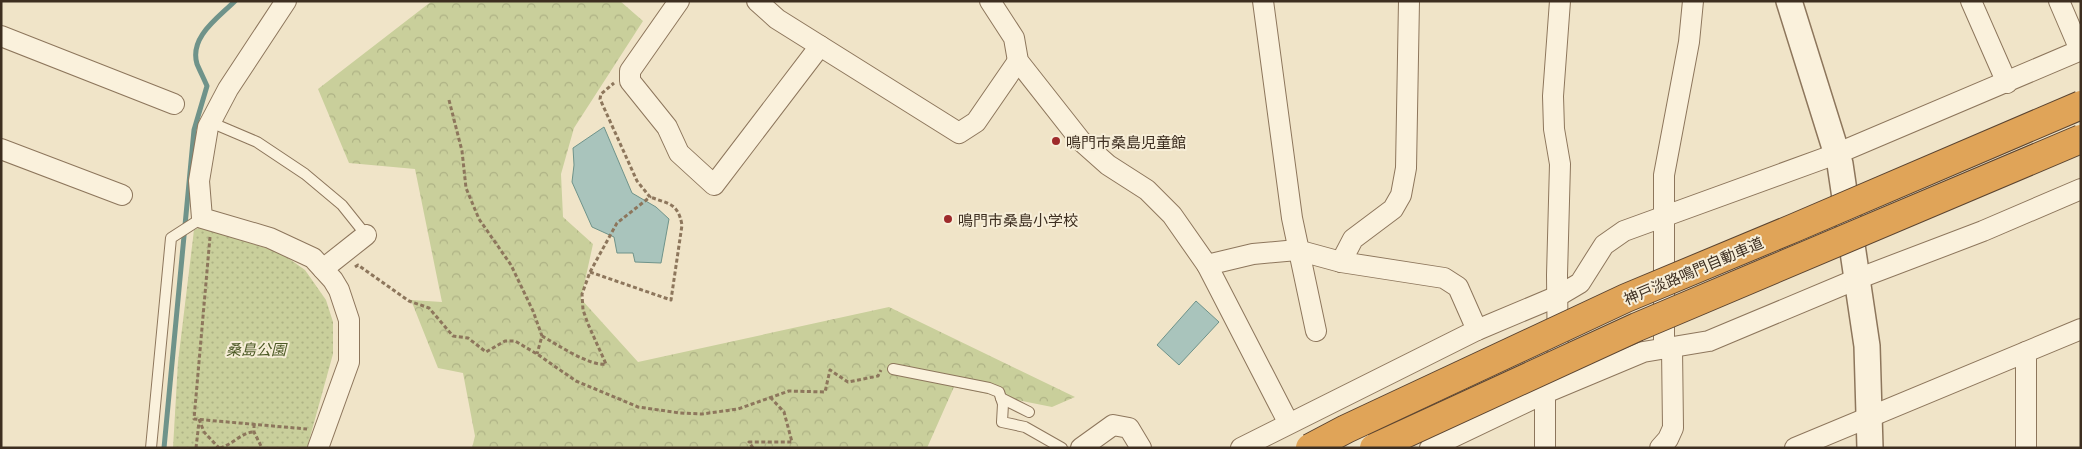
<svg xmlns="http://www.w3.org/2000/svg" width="2082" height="449" font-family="Literata,'Noto Sans JP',serif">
<defs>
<pattern id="forest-crowns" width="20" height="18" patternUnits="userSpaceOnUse" patternTransform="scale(1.25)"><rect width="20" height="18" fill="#c9cf9b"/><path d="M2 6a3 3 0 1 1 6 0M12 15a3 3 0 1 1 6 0" fill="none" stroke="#aeb285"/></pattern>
<pattern id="park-dots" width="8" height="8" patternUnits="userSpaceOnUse" patternTransform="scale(1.25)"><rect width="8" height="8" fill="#c9cf9b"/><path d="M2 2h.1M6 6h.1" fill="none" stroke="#aeb285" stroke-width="1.8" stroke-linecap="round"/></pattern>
</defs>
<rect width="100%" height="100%" fill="#f0e4c8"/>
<!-- forest -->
<path fill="url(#forest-crowns)" d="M432,1H620L643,21L574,128L561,174L563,217L593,244L581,299L638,362L889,307L1075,397L1052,407L954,387L927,448H472L475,436L463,373L438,368L411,300L442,302L415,169L349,163L318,89Z"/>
<!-- park -->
<path fill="url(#park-dots)" d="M201,227L281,253L305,270L326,300L333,322V354L307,448H173L178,362L194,230Z"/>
<!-- water -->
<g fill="#a9c4bc" stroke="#6f938a">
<path d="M604,127L632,193L656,207L669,219L661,263L635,262L633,253H617L614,237L592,227L572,182L574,165L573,148Z"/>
<path d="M1196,301L1219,322L1179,365L1157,345Z"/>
</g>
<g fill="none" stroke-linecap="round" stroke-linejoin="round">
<!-- stream -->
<path stroke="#6f938a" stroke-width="5" d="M164,448L194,130L207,86C204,79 200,71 197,64C189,37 218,18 235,1"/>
<defs>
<g id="service">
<path d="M210,122L257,142L305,174L342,205L366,235"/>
<path d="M893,369L989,388L999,392L1003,404L1002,422L1025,427L1062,448"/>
<path d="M1001,398L1029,412"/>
<path d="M151,448L171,238L202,218"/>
</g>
<g id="minor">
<path d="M286,1L228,89L208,127L199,181L202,218L270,238L313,258L333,280L339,290L349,320V362L318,448"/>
<path d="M679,1L630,71V81L667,127L679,153L714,185L820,46"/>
<path d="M757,1L777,19L959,133L976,122L1018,61"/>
<path d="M990,1L1014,38L1018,61L1081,141L1108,165L1147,190L1172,215L1207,265L1288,422"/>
<path d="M1263,1L1292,218L1316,331"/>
<path d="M1971,1L2007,83"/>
<path d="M2059,1L2080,50"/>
<path d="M1,36L174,104"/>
<path d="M1,149L122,195"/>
<path d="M1341,262L1353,239L1393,209L1401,195L1406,168L1409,1"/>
<path d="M1207,265L1253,254L1297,250L1341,262L1444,278L1458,287L1477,330"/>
<path d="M323,269L366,235"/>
<path d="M1664,349V175L1689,42L1693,1"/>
<path d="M1558,375L1557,275L1560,164L1554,129L1553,96L1560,1"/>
<path d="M1545,393V448"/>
<path d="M1081,448L1113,425L1129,428L1141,448"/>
<path d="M1241,448L1477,330L1558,296L1580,283L1604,245L1624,231L1836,154L2081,50"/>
<path d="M1430,448L1545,393L1643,352L1709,341L1857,279L1983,231L2081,189"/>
<path d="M1660,448L1668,439L1673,428L1672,348"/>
<path d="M1795,448L2081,329"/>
<path d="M2026,448V352"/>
</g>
<path id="tertiary" d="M1789,1L1840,164L1867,346L1870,448"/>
</defs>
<!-- service casing -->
<use href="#service" stroke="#8d765c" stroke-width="12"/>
<!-- minor casing -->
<use href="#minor" stroke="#8d765c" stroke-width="22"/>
<!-- tertiary casing -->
<use href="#tertiary" stroke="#8d765c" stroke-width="28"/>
<!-- path -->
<g stroke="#8d765c" stroke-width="3" stroke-dasharray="4 2.5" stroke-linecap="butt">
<path d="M449,100L462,151L466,188L479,219L511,265L533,311L542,336L537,354"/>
<path d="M210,237L194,419L307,429"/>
<path d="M355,267L358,265L409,301L429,308L453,336L468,338L486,352L505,341H515L537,354L576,381L593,388L638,407L680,413L702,414L738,409L789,391L825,392L830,370L848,382L878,376L881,370"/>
<path d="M590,272L671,300L682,225C678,203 669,204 650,197"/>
<path d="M542,336C556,344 591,367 606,364L588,324L583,310L582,294L590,272L617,223L650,197L637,181L600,99L601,94L614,83"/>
<path d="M199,419L204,432L219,448"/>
<path d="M254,424V432L262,448"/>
<path d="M196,448L199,422"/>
<path d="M220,448C232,445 242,432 254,432"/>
<path d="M753,448L749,442H792L784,412L771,398"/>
</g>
<!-- service -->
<use href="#service" stroke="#faf1dc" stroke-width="10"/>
<!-- minor -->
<use href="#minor" stroke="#faf1dc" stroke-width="20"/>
<!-- tertiary -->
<use href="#tertiary" stroke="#faf1dc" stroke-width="25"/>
<defs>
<g id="motorway-bridge">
<path d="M1310,448L1346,429L1626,298L1794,228L2081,105"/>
<path d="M1374,448L1637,327L2081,139"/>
</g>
</defs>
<!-- motorway-bridge casing -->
<use href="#motorway-bridge" stroke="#5b4430" stroke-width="30" stroke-linecap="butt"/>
<!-- motorway-bridge -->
<use href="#motorway-bridge" stroke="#e0a458" stroke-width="28"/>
</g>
<!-- markers -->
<g fill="#9e2a2b" stroke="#f7eed8" stroke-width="2">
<circle cx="1056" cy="141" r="5"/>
<circle cx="948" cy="219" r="5"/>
</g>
<g text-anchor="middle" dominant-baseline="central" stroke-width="4" stroke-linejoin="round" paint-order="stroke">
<!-- poi labels -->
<g font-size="15" fill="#3d2e20" stroke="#f7eed8" text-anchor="start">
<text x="1066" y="141">鳴門市桑島児童館</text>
<text x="958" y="219">鳴門市桑島小学校</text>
</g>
<!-- street labels -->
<g font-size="15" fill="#3d2e20" stroke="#f7eed8">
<text transform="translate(1693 270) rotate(-23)">神戸淡路鳴門自動車道</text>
</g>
<!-- park labels -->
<g font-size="15" font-style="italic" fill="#4d5a26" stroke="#f7eed8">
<text x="256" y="348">桑島公園</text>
</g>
</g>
<!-- border -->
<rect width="2082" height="449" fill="none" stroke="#3d2e20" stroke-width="5"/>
</svg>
